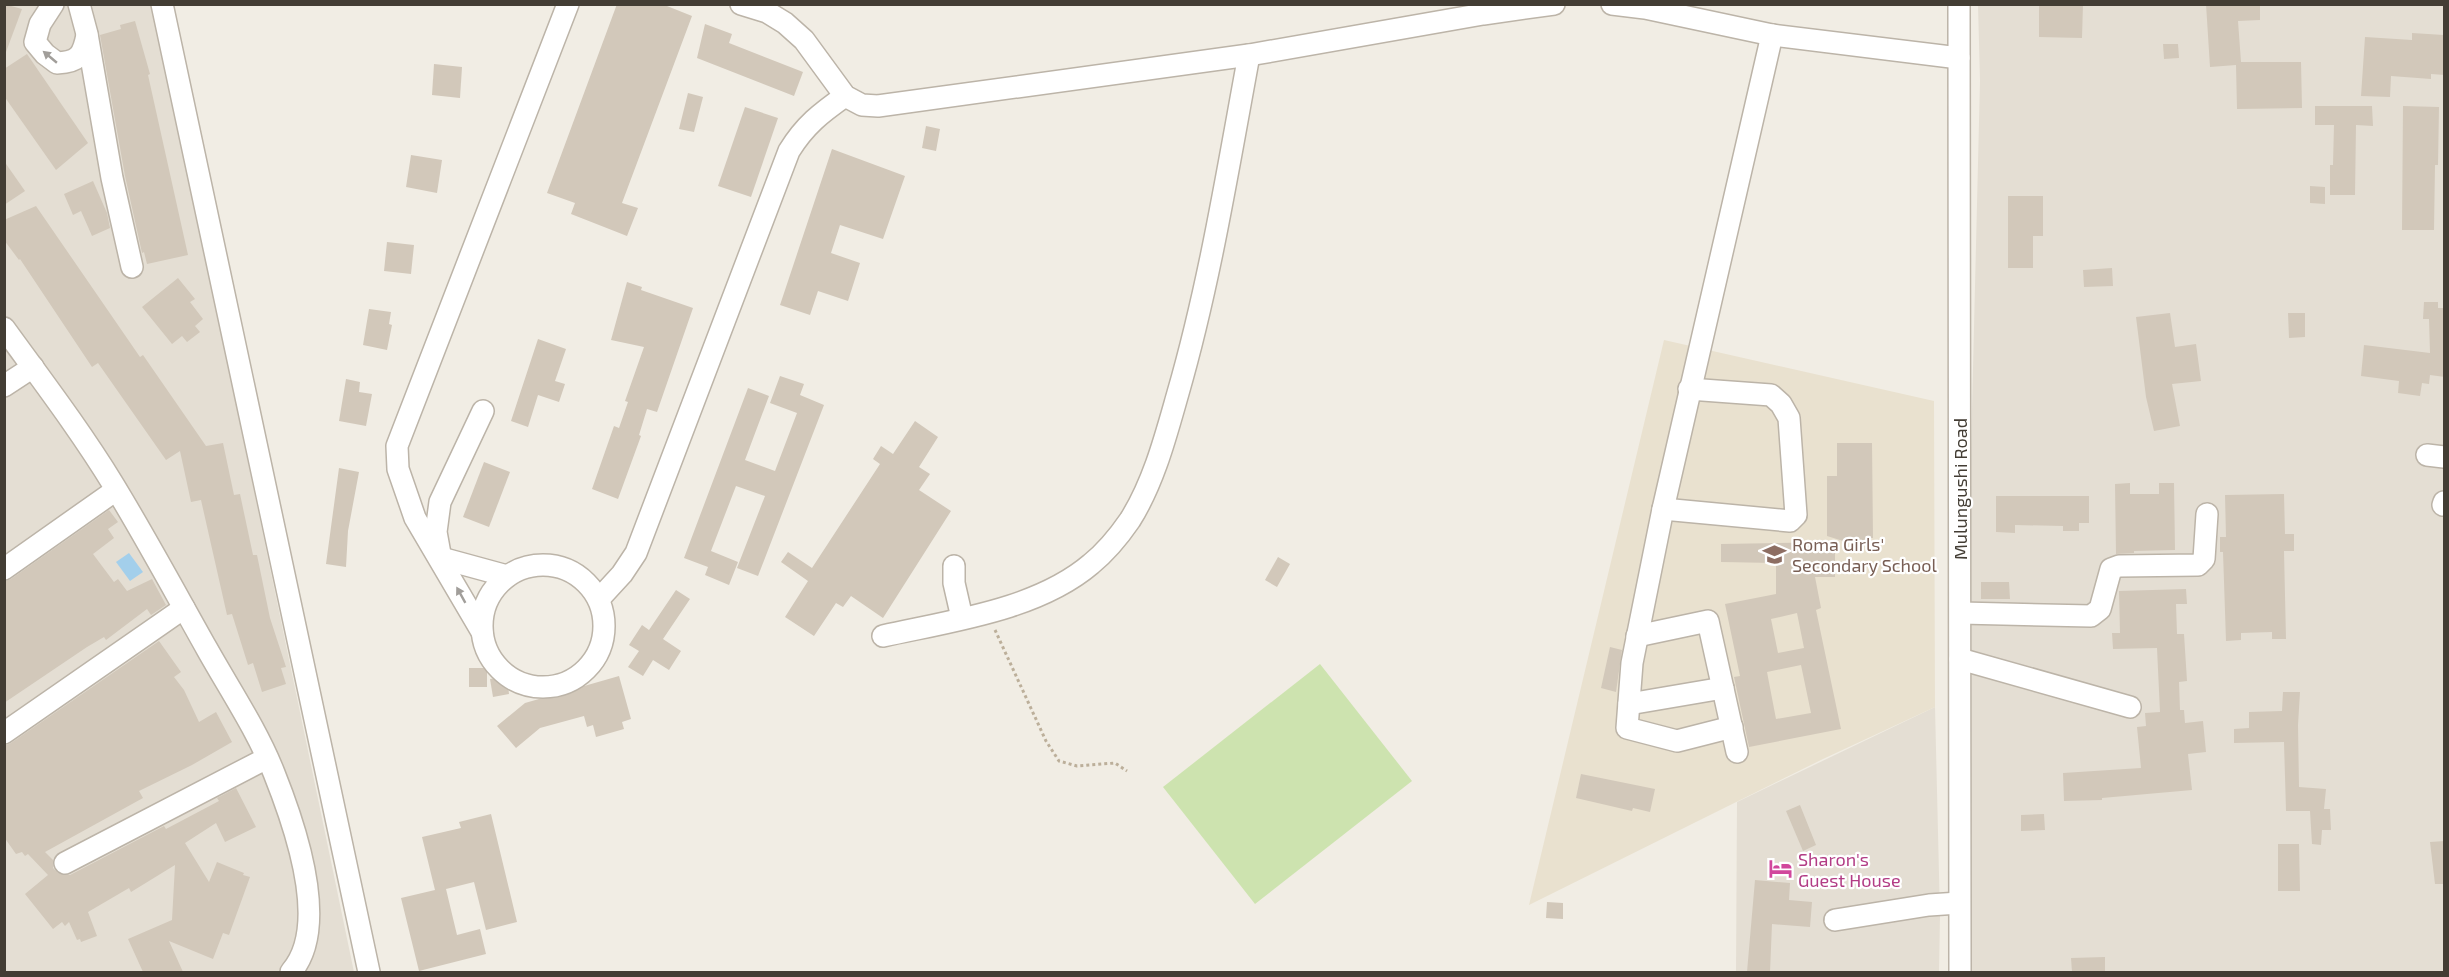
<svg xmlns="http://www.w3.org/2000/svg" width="2449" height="977" font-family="'Exo 2',sans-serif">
<rect width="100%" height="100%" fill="#f1ede4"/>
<!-- residential -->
<g fill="#e4ded3">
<path d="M5,5H153L354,972H5Z"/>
<path d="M1978,5H2444V972H1970L1967,615L1980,81Z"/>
<path d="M1935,707L1940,916L1939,972H1736L1737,802Z"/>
</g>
<!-- education -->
<path fill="#e9e1cf" d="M1664,340L1934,401L1935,707L1823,759L1529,905Z"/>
<!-- green -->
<path fill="#cde3af" d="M1320,664L1412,781L1255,904L1163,787Z"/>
<!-- water -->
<path fill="#a3cfeb" d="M129,553L143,572L130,581L116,562Z"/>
<!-- building -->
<g fill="#d2c8ba" fill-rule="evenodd">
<path d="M4,4L22,9L6,52L4,51Z"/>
<path d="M617,4H662L692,16L622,203L638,208L627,236L571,214L575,203L547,193Z"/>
<path d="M2039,4H2083L2082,38L2039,37Z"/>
<path d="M2206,4H2260V20L2238,21L2241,62H2301L2302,108L2237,109L2236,65L2210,67Z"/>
<path d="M135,21L150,74L148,75L188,255L147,264L144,252L142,253L125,176L100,35L121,29L120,25Z"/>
<path d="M705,24L732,34L729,43L803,72L794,96L697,58Z"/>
<path d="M2412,33L2444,35L2445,75L2431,74V79L2391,76L2390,97L2361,96L2365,37L2412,40Z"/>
<path d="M2163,44H2178L2179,58L2164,59Z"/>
<path d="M27,54L88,143L56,170L4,96V69Z"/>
<path d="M434,64L462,67L460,98L432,95Z"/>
<path d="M688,93L703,97L694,132L679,129Z"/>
<path d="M2315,106H2372L2373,126L2356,125L2355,195H2330V165H2333L2334,125H2315Z"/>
<path d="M2403,106L2439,107L2438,165H2435L2434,230H2402Z"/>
<path d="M745,107L778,118L751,197L718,186Z"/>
<path d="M926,126L940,129L936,151L922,148Z"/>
<path d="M832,149L905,176L883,239L840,225L831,253L860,263L848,301L818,291L810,315L780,305Z"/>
<path d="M411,155L442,160L437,193L406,187Z"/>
<path d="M4,161L25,191L4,205Z"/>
<path d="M93,181L107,213L110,228L92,236L81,211L73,215L64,194Z"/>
<path d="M2310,186L2325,187V204L2310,203Z"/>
<path d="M2008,196H2043V236H2033V268H2008Z"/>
<path d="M36,206L140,357L143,355L206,446L223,443L234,495L240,494L253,555H257L270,618L286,667L281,668L286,684L262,692L253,663L248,665L232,614L227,615L201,500L191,502L180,451L166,460L98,363L92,367L20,259L19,260L4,240V220Z"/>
<path d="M387,242L414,245L411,274L384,271Z"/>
<path d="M2112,268L2113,286L2084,287L2083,270Z"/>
<path d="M178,278L195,299L190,302L203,319L195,326L200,332L187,342L182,336L172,344L142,307Z"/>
<path d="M627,282L642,287L641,290L693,308L657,412L647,409L639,435L641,436L618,499L592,489L614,426L619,428L628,402L625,401L644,347L611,340Z"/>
<path d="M2424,302H2438V308H2445V377L2430,375L2429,384L2422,383L2420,396L2398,393L2399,381L2361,376L2364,345L2430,353L2429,319H2423Z"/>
<path d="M369,309L391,312L389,324L392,325L387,350L363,345Z"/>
<path d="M2170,313L2175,347L2196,344L2201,381L2172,384L2180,426L2154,431L2146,397L2136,317Z"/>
<path d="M2288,313H2305V337L2289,338Z"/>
<path d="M538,339L566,349L555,381L565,384L559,402L538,395L528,427L511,421Z"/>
<path d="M780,376L804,384L800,395L824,405L758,576L737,568L765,496L736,486L711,551L738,562L729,585L705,575L708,567L684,558L748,388L769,396L745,460L775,471L797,413L770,403Z"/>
<path d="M346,379L360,382L359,392L372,394L366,426L339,421Z"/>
<path d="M915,421L938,437L919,467L930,474L919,490L951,511L883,618L851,596L843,607L836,603L814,636L785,617L808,581L781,562L788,552L812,568L880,464L873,459L881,446L893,454Z"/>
<path d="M1837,443H1872L1873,538H1868L1856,545L1827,536V476H1837Z"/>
<path d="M484,462L510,472L489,527L463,517Z"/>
<path d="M339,468L359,472L348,531L346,567L326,564Z"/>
<path d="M2130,483V494H2159V483H2174L2175,550L2134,551V553L2116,554L2115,484Z"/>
<path d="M2284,494L2285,534H2294V551H2284L2286,639H2272V632L2241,633V640L2226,641L2223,552H2220V537H2226L2225,495Z"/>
<path d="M1996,496H2089V523H2079V531H2063V526L2015,525V533L1996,532Z"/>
<path d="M109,510L118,522L108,529L114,538L93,554L114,582L118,579L127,591L152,579L166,605L151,615L147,609L106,640L104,637L87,647L4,703V582L11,579Z"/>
<path d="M1835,542V577H1815L1821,608L1816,610L1841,729L1749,747L1734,677L1740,676L1725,604L1776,594V563L1721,562V544ZM1797,613L1804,648L1778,653L1771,619ZM1801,665L1811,713L1776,719L1767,672Z"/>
<path d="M1278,557L1290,564L1277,587L1265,580Z"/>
<path d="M1981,582H2009L2010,599H1981Z"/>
<path d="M2186,589L2187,604H2176L2177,634H2184L2187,681L2179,682L2180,710H2184L2185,723L2203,721L2206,752L2188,754L2192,790L2102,798V800L2064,801L2063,773L2141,768L2137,727L2146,726L2145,713L2160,712L2157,648L2113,649L2112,633H2120L2119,591Z"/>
<path d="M676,590L690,599L663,639L681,651L669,670L653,660L643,676L628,667L639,651L629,645L642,625L649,630Z"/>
<path d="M159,641L181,672L174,677L184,690L199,722L216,712L232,742L192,765L139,791L143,798L45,852L53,860V868L58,873L70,875L164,826L166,829L219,801L217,798L236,788L256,827L225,842L216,823L185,843L209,882L217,862L244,873L243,875L250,877L229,935L223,933L213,959L169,941L183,972H143L128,939L172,920L175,865L131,892L129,888L88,912L97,936L81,942L80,939L77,940L69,922L65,926L62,922L53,929L25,894L48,875L28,854L25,856L22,852L16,854L4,837V746L11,743Z"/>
<path d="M1610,647L1622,650L1616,692L1601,688Z"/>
<rect x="469" y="668" width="18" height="19"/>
<path d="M507,676L509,694L493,697L490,679Z"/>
<path d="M619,676L631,719L622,722L624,729L596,737L593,725L587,727L584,716L540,728L516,748L497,726L525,703Z"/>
<path d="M2283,692H2300L2298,725L2299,787L2326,789L2324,809H2330L2331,830H2322L2321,845L2312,844L2310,811H2286L2284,742L2234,743V729L2249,728V712L2282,711Z"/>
<path d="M1581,774L1655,789L1650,812L1633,808L1632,811L1576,798Z"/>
<path d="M1800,805L1816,845L1803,851L1786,811Z"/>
<path d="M491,814L517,922L486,930L474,882L446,889L457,935L480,929L486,954L419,971L401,898L435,890L422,837L461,828L459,822Z"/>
<path d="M2044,814L2045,830L2021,831V815Z"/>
<path d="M2445,841V884H2435L2430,842Z"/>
<path d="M2278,844H2299L2300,891H2278Z"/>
<path d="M1755,880L1790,883L1789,900L1812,902L1810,927L1772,924L1770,972H1747Z"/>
<path d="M1547,902L1563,903V919L1546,918Z"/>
<path d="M2105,957V972H2072L2071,958Z"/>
</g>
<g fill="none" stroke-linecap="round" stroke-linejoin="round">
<defs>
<g id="minor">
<path d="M53,4L40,24L35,42L45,54L57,63C79,62 83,55 87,35"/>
<path d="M79,4L87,34L112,178L132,267"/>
<path d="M162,4L369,972"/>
<path d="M741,4L767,12L785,23L804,40L845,96L862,105L878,106L1249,55L1483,14L1554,4"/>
<path d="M1612,4L1645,8L1772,35L1959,58"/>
<path d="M1959,4L1960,972"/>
<path d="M4,328C41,379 80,430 113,484C146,538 176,594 207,649C230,690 257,730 274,773C294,823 331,926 291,972"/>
<path d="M4,386L33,367"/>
<path d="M2427,455L2444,457"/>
<path d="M2443,505L2444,502"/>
<path d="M1663,509L1790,521L1796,515L1789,418L1781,404L1771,395L1689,389"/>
<path d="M440,554L436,532L440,502L483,411"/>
<path d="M441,558L507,576"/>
<circle cx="543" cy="626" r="61"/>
<path d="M954,566V583L962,618"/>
<path d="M4,569L116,490"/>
<path d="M599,599L622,574L636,553L789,151C805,125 821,113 845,96"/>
<path d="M1961,613L2091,616L2100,609L2111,569L2119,566L2198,565L2204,559L2207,514"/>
<path d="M482,632L415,518L398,469L397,446L568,4"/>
<path d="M883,636C950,621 1037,610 1091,564C1107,551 1119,536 1130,520C1154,482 1166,435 1178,393C1210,282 1228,168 1249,55"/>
<path d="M1637,636L1708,621L1737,752"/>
<path d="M1960,659L2130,707"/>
<path d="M1629,704L1723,688"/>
<path d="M1732,727L1677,741L1627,728L1632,663L1663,509L1772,35"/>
<path d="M4,733L184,608"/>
<path d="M65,863L267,758"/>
<path d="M1835,920L1929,905L1959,903"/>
</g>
</defs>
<!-- minor casing -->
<use href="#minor" stroke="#bcb4a8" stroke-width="24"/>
<!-- path -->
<path stroke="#bcaf9a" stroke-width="3" stroke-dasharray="3 3" stroke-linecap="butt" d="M995,630L1046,741L1059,761L1077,766L1115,763L1127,771"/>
<!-- minor -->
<use href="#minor" stroke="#fff" stroke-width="21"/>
</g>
<!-- one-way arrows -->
<defs><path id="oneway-solid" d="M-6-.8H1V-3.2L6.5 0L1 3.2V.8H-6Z" transform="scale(1.5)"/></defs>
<g fill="#a19e9a">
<use href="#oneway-solid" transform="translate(50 57) rotate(-140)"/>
<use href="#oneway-solid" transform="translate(461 595) rotate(-119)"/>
</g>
<!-- icons -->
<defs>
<symbol id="school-bare" viewBox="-9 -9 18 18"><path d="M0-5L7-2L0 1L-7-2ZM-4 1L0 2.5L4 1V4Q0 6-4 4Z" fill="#8d6e63" stroke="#fff" stroke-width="2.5" paint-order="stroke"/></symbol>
<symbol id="hotel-bare" viewBox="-9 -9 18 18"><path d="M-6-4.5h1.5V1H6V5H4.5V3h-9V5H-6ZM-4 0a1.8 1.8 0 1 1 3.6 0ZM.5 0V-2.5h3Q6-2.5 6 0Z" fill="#d1479c" stroke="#fff" stroke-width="2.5" paint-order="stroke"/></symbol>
</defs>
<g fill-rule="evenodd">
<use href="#school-bare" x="1758" y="538" width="33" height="33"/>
<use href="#hotel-bare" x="1764" y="852" width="33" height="33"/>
</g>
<g text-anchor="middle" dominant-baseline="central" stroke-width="4.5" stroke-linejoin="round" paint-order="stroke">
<!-- street labels -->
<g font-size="18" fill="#433d34" stroke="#fff">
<text transform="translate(1960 489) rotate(-90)">Mulungushi Road</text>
</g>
<!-- education labels -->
<g font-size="18" fill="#785e54" stroke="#fff" text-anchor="start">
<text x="1792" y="544">Roma Girls'<tspan x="1792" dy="21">Secondary School</tspan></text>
</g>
<!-- hotel labels -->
<g font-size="18" fill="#b23c85" stroke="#fff" text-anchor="start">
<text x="1798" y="859">Sharon's<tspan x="1798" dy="21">Guest House</tspan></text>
</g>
</g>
<!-- border -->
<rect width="2449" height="977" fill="none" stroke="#433d34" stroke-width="12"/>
</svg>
